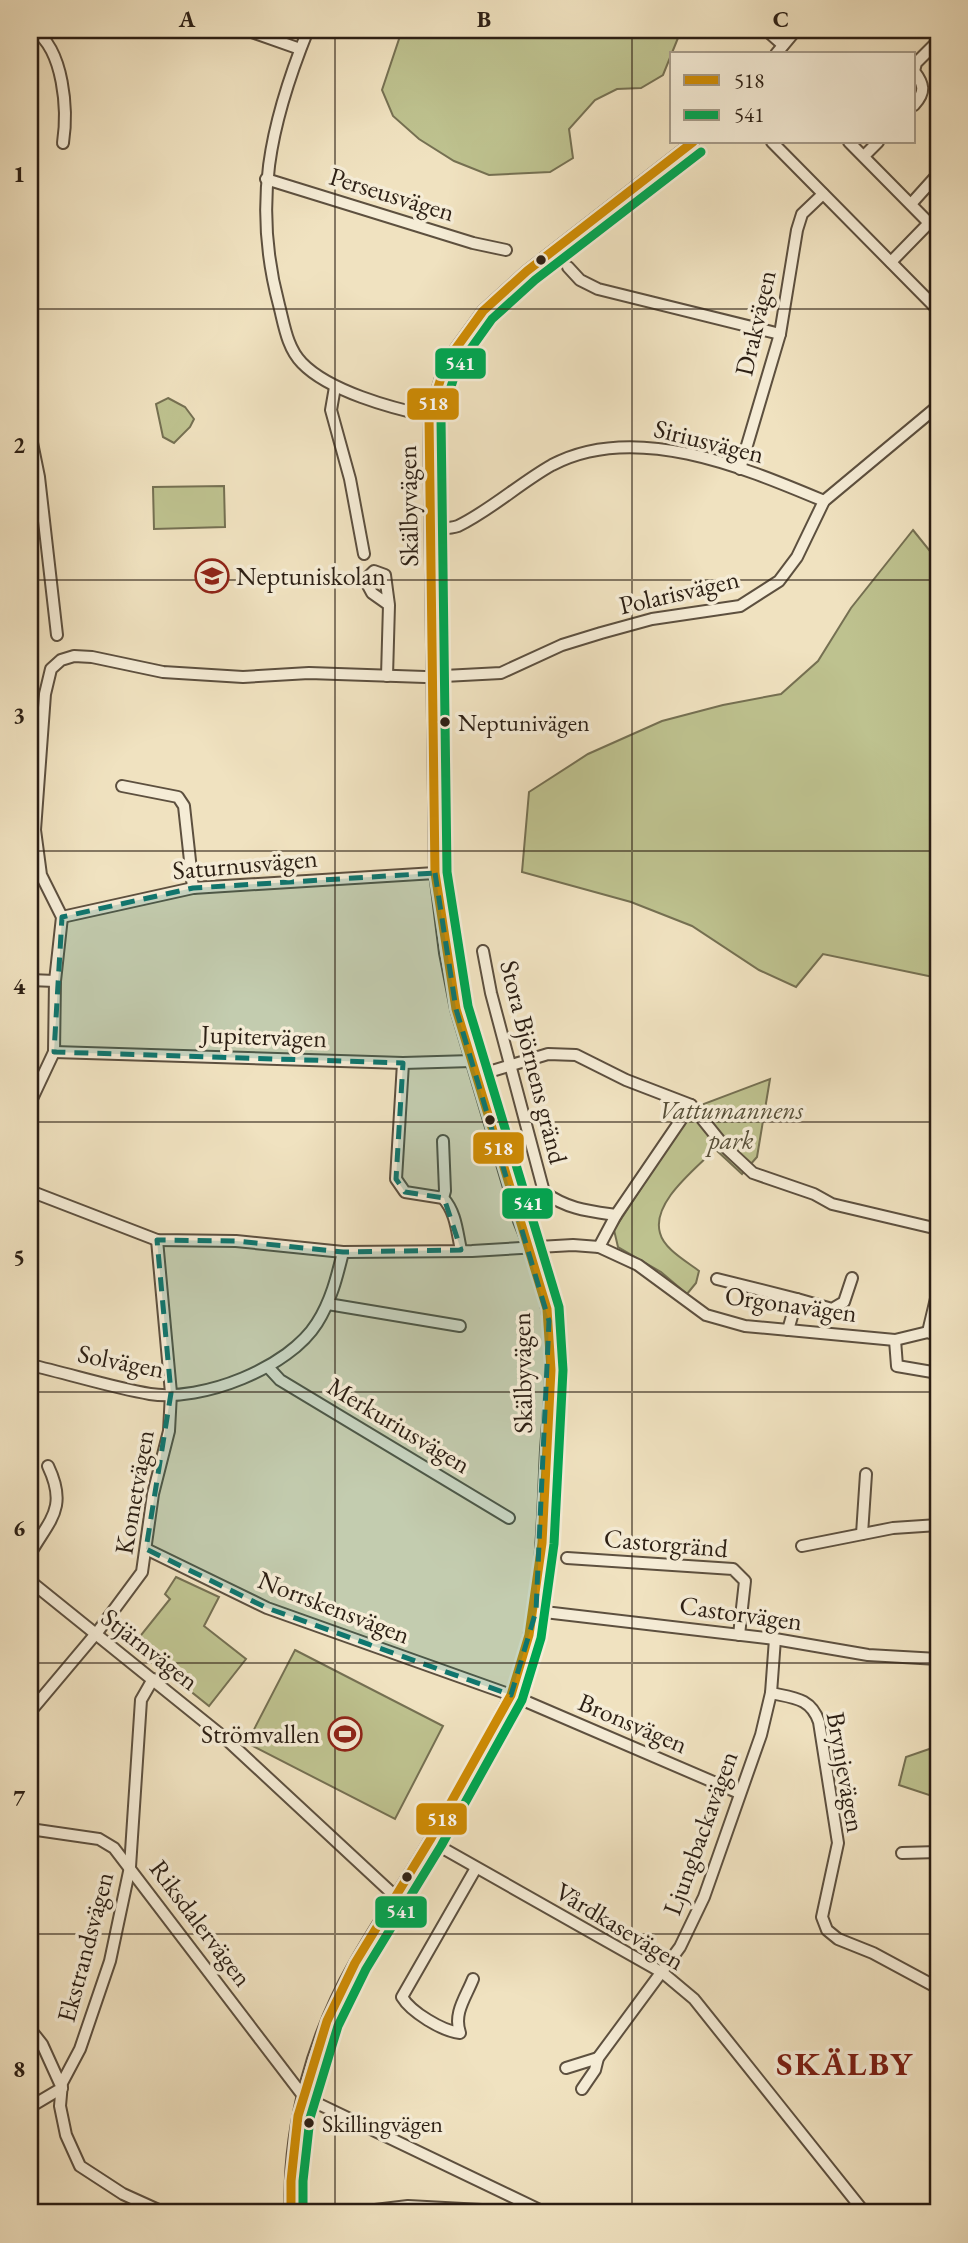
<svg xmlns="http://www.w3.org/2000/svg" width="968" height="2243" font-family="'EB Garamond',serif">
<rect width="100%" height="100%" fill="#f0e2c0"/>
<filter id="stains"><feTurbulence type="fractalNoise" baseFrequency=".00286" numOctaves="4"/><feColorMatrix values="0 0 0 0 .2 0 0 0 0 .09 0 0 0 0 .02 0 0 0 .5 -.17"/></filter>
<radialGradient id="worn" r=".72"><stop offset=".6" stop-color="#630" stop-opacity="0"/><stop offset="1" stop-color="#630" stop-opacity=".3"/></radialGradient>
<!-- green -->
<g fill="#bec28f" stroke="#757052" stroke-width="2">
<path d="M393,30H678L680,33L663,75L641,88L617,89L595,100L569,129L573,158L550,172L489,175L454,161L419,139L393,116L382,90L400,36Z"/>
<path d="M168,398L185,407L194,419L190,427L174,443L163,437L156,404Z"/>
<path d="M224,486L225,527L154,529L153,487Z"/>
<path d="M913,530L938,561V978L823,954L796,987L759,970L692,926L631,902L522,872L529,792L588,754L662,721L723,705L781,694L818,661L851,608Z"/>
<path d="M770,1079L757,1157L742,1174L715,1149C697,1168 651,1202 660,1233C664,1249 686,1261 699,1271L696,1283L687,1294L661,1272L618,1247L614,1230L693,1108Z"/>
<path d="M176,1577L219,1597L204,1626L246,1659L209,1706L133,1645L170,1599L165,1594Z"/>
<path d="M295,1650L443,1726L395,1819L247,1743Z"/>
<path d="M938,1746V1793L932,1796L899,1785L906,1757Z"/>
</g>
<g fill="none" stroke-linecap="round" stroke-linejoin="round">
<defs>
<g id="minor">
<path d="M34,30C64,50 68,110 63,143"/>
<path d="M246,30L300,49"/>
<path d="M308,30C270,124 252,204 279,305C284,324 287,348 302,363C329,391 391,408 429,416"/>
<path d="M766,30L783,45"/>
<path d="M776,54L796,30"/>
<path d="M914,105C926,92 924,84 914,71L916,63L938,41"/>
<path d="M772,142L938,310"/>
<path d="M849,142L929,223L891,262"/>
<path d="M864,156L878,142"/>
<path d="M266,179L473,243L506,250"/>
<path d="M911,204L938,174"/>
<path d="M568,267L580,280L598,289L780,334"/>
<path d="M335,387L331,410L350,479L364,554"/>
<path d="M30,433L39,477L57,635"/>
<path d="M740,469L780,334L797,230L802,214L823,194"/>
<path d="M431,529C440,528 450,529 458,526C491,510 520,483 552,465C635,421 745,468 824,501"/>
<path d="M387,676L389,605L372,593L365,580L374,571L385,575L389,605"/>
<path d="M122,786L178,797L184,806L193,888"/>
<path d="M62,917L193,888L435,873"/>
<path d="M483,951L491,993L544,1192C567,1209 588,1211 616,1215"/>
<path d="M30,980L55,981"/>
<path d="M54,1052L403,1063L472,1061"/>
<path d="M403,1063L396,1179L405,1192L443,1198C456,1212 457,1232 461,1250"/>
<path d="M492,1071L548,1054L576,1055L626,1080L691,1105L724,1146L753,1173L814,1194L832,1204L938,1229"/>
<path d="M30,1103L54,1052L55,981L62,917L41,875L35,830L45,694L51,669L61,660L74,656L92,657L163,672L243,677L309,673L425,677L501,673L562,645L601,633L652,619L740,606L779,581L797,557L824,501L938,406"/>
<path d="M443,1141L445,1191L443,1198"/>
<path d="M30,1191L157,1240L236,1241L343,1252L472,1251L573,1245L599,1247L638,1265L706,1315L745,1326L895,1340L928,1332L938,1336"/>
<path d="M599,1247L616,1215L691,1105"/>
<path d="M717,1279L797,1299"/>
<path d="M328,1304L460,1326"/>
<path d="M788,1330L797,1299L832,1309L844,1302L852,1278"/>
<path d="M928,1332L938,1290"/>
<path d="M895,1340L897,1366L938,1373"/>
<path d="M30,1365C70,1374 110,1387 150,1394C202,1402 289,1368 317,1323C331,1301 337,1277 343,1252"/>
<path d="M268,1367L280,1380L509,1518"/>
<path d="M862,1534L866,1474"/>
<path d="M802,1546L893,1528L938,1525"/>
<path d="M146,1549L267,1608L511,1695L739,1793"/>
<path d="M30,1554C50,1519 68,1508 48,1466"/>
<path d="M567,1558L733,1569L745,1581L739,1635"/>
<path d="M30,1581L226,1739L395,1896"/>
<path d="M536,1611L775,1639L868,1655L938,1659"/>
<path d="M153,1679L141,1700L130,1867L110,1961L80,2049L62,2083L60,2106L66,2135L80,2166L123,2194L165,2213"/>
<path d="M771,1693C794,1698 811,1698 819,1722L838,1843L822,1917L827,1930L838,1939L873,1953L938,1988"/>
<path d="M30,1712L99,1630L142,1572L153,1494L169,1431L171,1393L157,1240"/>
<path d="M30,1829L99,1839L114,1848L304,2097L546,2213"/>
<path d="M430,1841L663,1973L694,1999L865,2213"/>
<path d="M902,1853L938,1852"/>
<path d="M473,1979C466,1997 453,2013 460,2033C442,2031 411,2012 402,1997L476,1868"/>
<path d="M30,2029L42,2044L62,2088L30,2107"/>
<path d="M566,2068L598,2058"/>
<path d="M582,2089L595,2070L598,2058L680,1947L704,1897L761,1735L771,1693L775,1639"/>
<path d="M291,2213C287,2128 313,2037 355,1963C379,1921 406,1881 430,1840C458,1792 485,1744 511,1695C543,1617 542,1533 546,1450C549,1408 554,1364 549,1322C545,1288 532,1252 519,1221L456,1009L445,953L435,873L429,416L446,362L483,311L527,271L693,142"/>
<path d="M350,2213L408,2206L536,2213"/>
</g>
</defs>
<!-- minor casing -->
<use href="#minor" stroke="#5d503f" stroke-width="14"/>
<!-- minor -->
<use href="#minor" stroke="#f5ecd6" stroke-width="10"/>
<defs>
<path id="bus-1" d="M291,2213V2181L298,2116L327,2021L355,1963L430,1840L511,1695L529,1635L542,1543L551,1370L547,1309L456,1009L435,873L429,416L446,362L483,311L527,271L693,142"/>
<path id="bus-2" d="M303,2213V2181L310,2118L338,2026L366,1969L441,1846L522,1700L541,1638L554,1544L563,1370L559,1307L468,1006L447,872L441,418L457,368L492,319L535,280L701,152"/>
</defs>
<!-- bus-1 casing -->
<use href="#bus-1" stroke="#f5ecd6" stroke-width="14"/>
<!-- bus-2 casing -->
<use href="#bus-2" stroke="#f5ecd6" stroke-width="14"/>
<!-- bus-1 -->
<use href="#bus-1" stroke="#ce8b04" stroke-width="9"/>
<!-- bus-2 -->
<use href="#bus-2" stroke="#00a651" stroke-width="9"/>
</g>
<!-- marked area -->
<path fill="#0f766e" fill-opacity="0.2" stroke="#0f766e" stroke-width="5" stroke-dasharray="14 9" stroke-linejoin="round" d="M435,873L456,1009L549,1321L536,1611L511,1695L267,1608L146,1549L171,1393L157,1240L236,1241L343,1252L461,1250L444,1198L405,1192L396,1179L403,1063L54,1052L62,917L193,888Z"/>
<!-- grid -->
<path fill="none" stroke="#2c1f14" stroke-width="2" stroke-opacity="0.55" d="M335,30V2213M632,30V2213M30,309H938M30,580H938M30,851H938M30,1122H938M30,1392H938M30,1663H938M30,1934H938"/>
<!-- icons -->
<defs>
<symbol id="school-ring" viewBox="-11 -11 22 22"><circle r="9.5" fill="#f5ecd6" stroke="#8f2418" stroke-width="1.5"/><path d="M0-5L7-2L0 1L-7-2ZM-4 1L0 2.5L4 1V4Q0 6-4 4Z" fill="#8f2418"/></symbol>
<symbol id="stadium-ring" viewBox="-11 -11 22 22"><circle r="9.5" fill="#f5ecd6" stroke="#8f2418" stroke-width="1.5"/><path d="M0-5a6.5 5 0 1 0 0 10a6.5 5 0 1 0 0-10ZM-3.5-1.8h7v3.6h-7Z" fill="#8f2418"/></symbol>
</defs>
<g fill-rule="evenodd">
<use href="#school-ring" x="193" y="557" width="38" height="38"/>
<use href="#stadium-ring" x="326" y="1715" width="38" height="38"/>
</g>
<!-- markers -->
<g fill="#2c1f14" stroke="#f5ecd6" stroke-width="2.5">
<circle cx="541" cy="260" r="6"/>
<circle cx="445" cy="722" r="6"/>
<circle cx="490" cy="1120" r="6"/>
<circle cx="407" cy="1877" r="6"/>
<circle cx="309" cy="2123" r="6"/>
</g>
<g text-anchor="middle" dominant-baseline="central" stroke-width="7" stroke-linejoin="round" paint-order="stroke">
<!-- bus labels -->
<g font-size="24" fill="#2c1f14" stroke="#f5ecd6" text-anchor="start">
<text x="458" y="722">Neptunivägen</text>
<text x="322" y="2123">Skillingvägen</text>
</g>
<!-- street labels -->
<g font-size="26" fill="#2c1f14" stroke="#f5ecd6">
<text transform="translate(392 194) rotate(17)">Perseusvägen</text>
<text transform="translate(755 323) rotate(-77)">Drakvägen</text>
<text transform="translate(709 441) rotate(14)">Siriusvägen</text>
<text transform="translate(408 506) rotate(-91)">Skälbyvägen</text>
<text transform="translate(679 592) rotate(-13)">Polarisvägen</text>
<text transform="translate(245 864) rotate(-5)">Saturnusvägen</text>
<text transform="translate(264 1036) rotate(2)">Jupitervägen</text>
<text transform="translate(534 1062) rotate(76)">Stora Björnens gränd</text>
<text transform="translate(791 1304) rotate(8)">Orgonavägen</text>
<text transform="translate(121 1361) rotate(11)">Solvägen</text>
<text transform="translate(522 1373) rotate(-91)">Skälbyvägen</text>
<text transform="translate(399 1425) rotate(31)">Merkuriusvägen</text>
<text transform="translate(134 1492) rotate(-80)">Kometvägen</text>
<text transform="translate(666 1543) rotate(5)">Castorgränd</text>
<text transform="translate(334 1607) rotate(21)">Norrskensvägen</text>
<text transform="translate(741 1613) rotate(8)">Castorvägen</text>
<text transform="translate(150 1649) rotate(38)">Stjärnvägen</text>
<text transform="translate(633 1723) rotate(23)">Bronsvägen</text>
<text transform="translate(846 1772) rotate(80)">Brynjevägen</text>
<text transform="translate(700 1833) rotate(-70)">Ljungbackavägen</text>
<text transform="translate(201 1923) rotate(53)">Riksdalervägen</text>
<text transform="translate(620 1926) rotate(31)">Vårdkasevägen</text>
<text transform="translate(85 1947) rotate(-75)">Ekstrandsvägen</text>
</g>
<!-- poi labels -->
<g font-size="26" fill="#2c1f14" stroke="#f5ecd6" text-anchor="start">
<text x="236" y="576">Neptuniskolan</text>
<text x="320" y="1734" text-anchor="end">Strömvallen</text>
</g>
<!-- park labels -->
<g font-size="26" font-style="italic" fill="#585039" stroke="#f5ecd6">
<text x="731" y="1110">Vattumannens<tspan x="731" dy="30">park</tspan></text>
</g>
<!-- district labels -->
<g font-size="33" font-weight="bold" letter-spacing="2" fill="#7a1f14" stroke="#f5ecd6">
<text x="845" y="2063">SKÄLBY</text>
</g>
</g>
<g stroke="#f5ecd6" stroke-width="2.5">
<rect x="434" y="347" width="53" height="33" rx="7" fill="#00a651"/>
<rect x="406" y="387" width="54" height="34" rx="7" fill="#ce8b04"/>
<rect x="472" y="1131" width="53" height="34" rx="7" fill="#ce8b04"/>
<rect x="501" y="1187" width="53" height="33" rx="7" fill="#00a651"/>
<rect x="415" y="1802" width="53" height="34" rx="7" fill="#ce8b04"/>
<rect x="374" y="1895" width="54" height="34" rx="7" fill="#00a651"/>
</g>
<g font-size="19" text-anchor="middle" font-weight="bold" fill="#fff">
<text x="460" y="370">541</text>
<text x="433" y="410">518</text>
<text x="498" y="1155">518</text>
<text x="528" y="1210">541</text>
<text x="442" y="1826">518</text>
<text x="401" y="1918">541</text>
</g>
<!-- margin -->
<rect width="968" height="2243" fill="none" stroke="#f0e2c0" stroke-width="77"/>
<!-- legend -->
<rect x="670" y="52" width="245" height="91" fill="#f5ecd6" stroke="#a59a88" stroke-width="2"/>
<rect x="684" y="75" width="35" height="10" fill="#ce8b04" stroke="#a59a88" stroke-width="2"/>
<text x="734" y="88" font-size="21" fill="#2c1f14">518</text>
<rect x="684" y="110" width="35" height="10" fill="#00a651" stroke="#a59a88" stroke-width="2"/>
<text x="734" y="122" font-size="21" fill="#2c1f14">541</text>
<rect x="38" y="38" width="892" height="2166" fill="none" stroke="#2c1f14" stroke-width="2.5"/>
<g font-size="23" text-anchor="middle" font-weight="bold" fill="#2c1f14">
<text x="187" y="27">A</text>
<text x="484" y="27">B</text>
<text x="781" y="27">C</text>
<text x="19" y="182">1</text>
<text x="19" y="453">2</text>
<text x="19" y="723">3</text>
<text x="19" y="994">4</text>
<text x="19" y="1265">5</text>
<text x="19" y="1536">6</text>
<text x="19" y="1806">7</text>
<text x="19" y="2077">8</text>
</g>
<rect width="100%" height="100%" filter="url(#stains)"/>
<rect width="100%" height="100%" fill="url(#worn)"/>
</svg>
